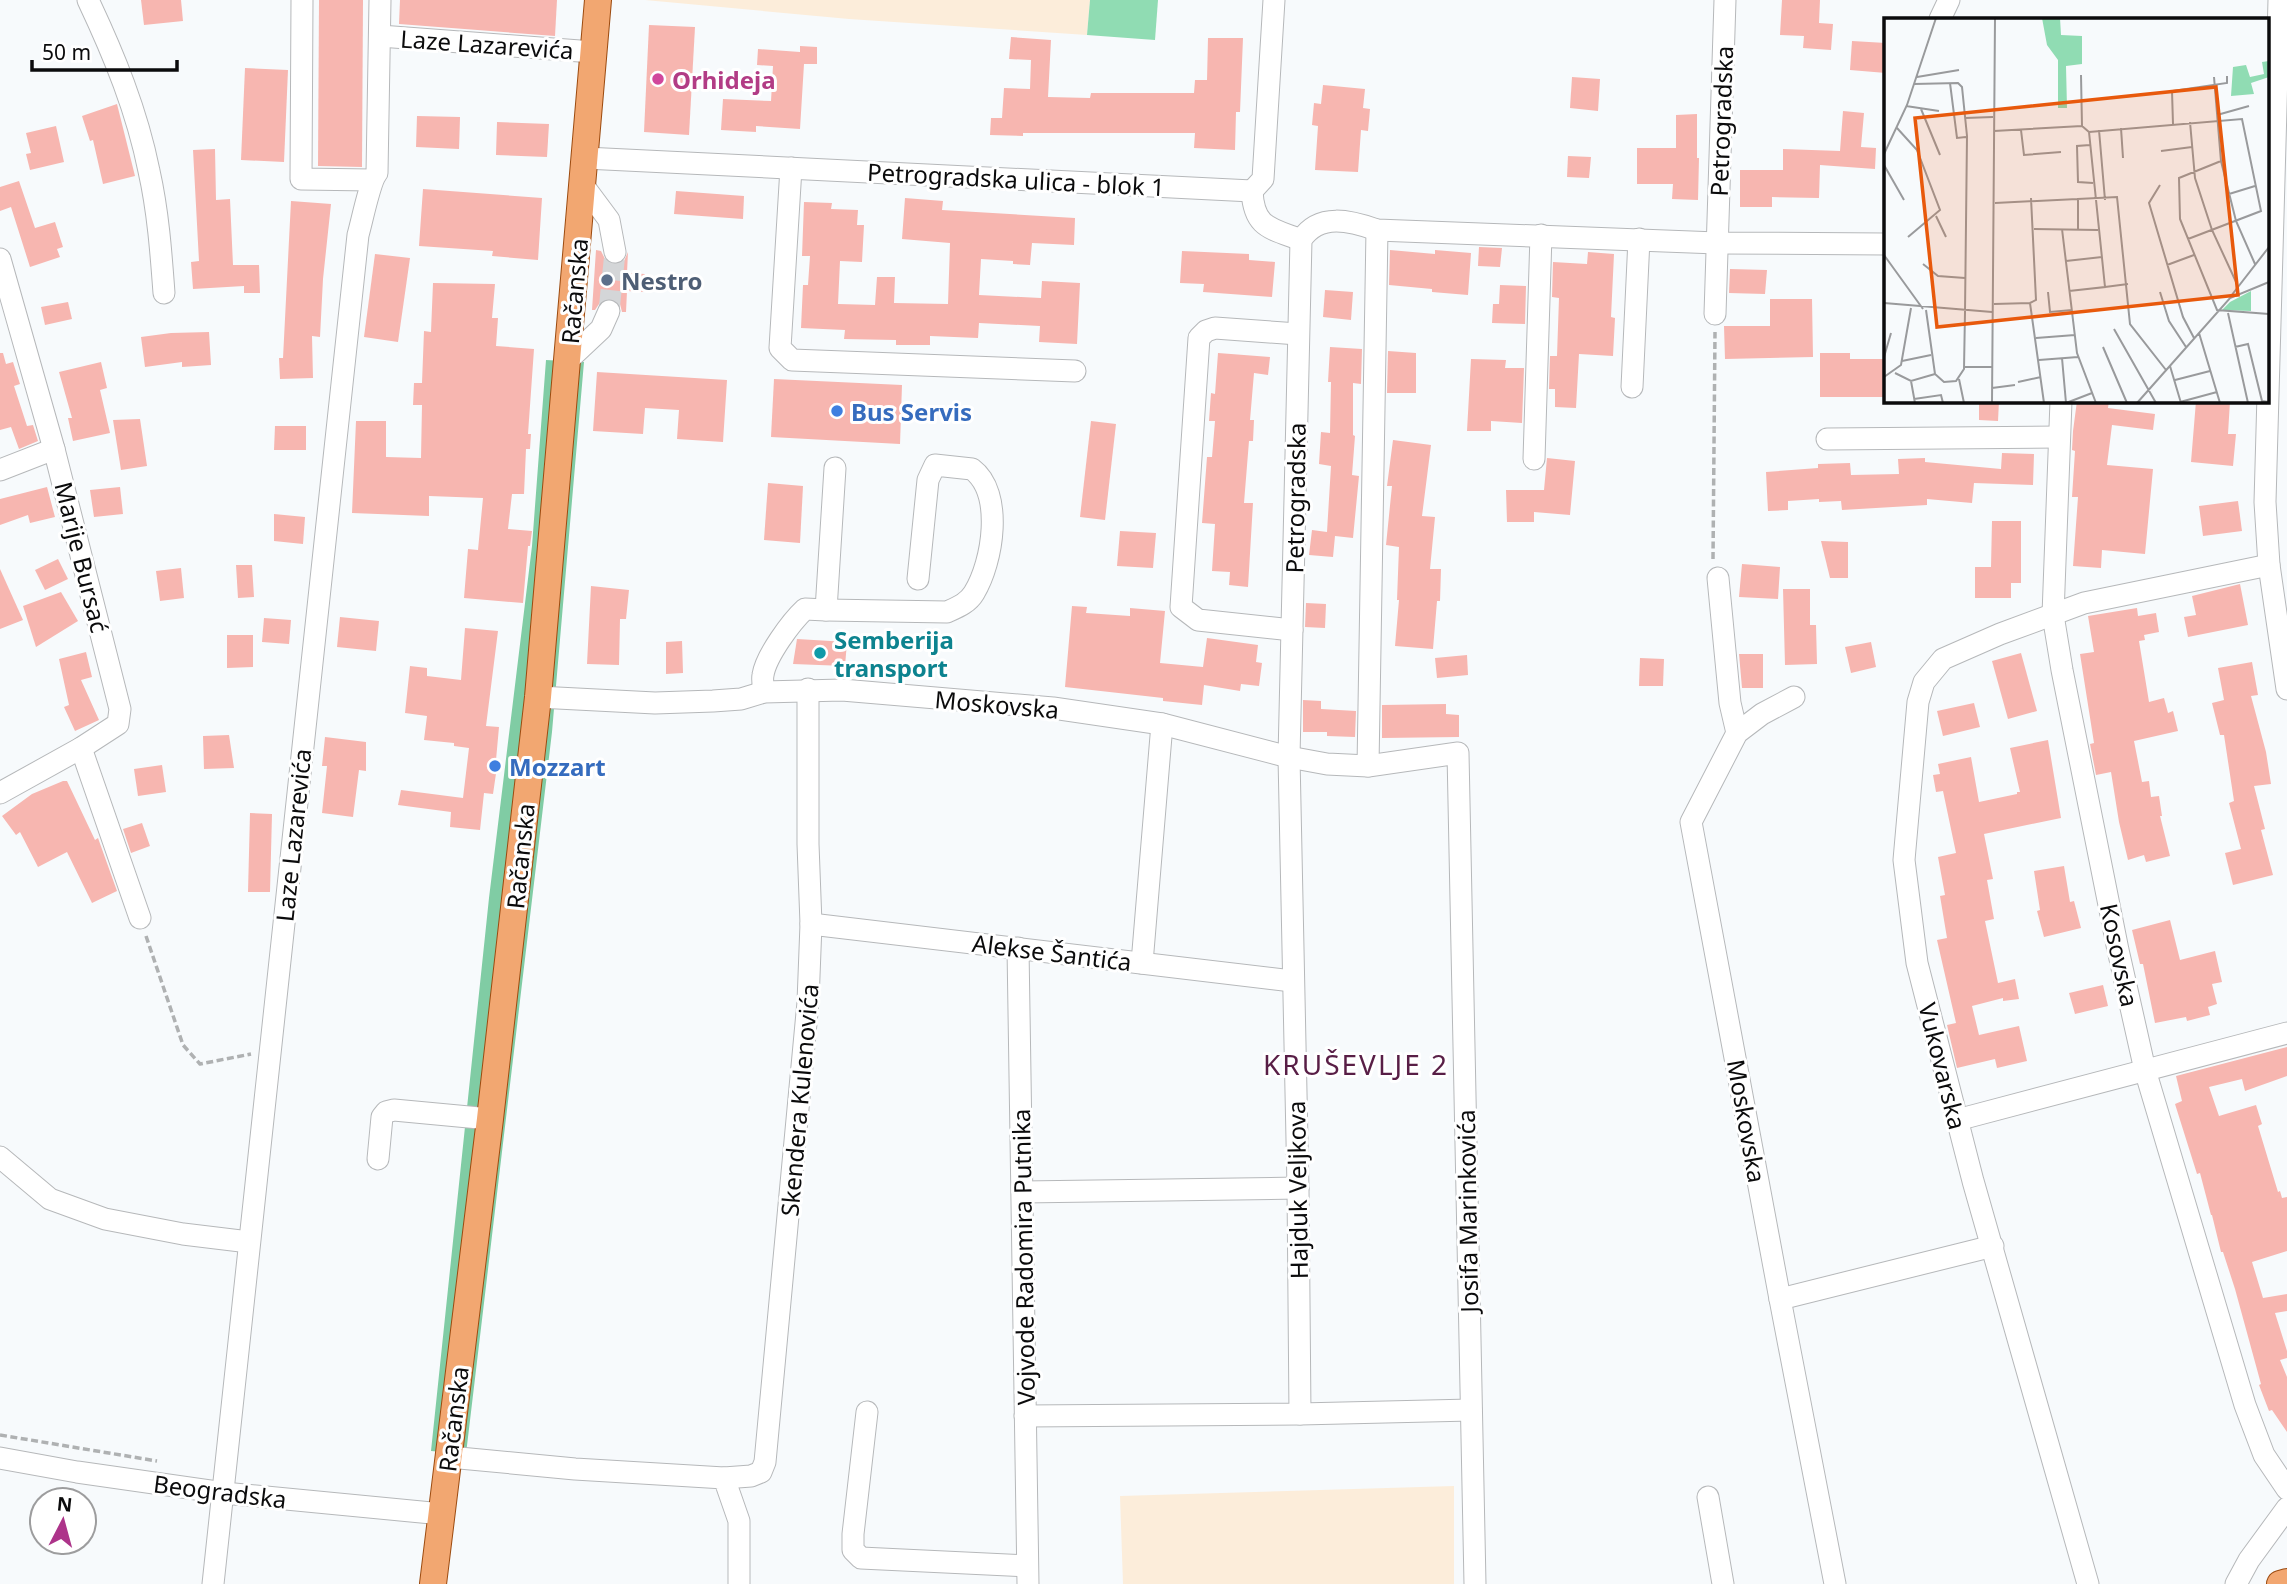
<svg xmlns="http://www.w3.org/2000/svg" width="2287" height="1584" font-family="'Noto Sans',sans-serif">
<rect width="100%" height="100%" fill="#f7fafc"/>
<!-- education -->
<g fill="#fcedda">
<path d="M645,0H1090L1087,35L849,19Z"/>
<path d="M1454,1486V1584H1123L1120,1496Z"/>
</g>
<!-- green -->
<path fill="#90dcb3" d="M1090,0H1158L1155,40L1087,35Z"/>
<!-- forest -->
<path fill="#80cca4" d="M546,360L584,362L552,732L466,1454L431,1451L489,898L532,546Z"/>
<!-- building -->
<g fill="#f7b6b0">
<path d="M141,0H181L183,21L144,25Z"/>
<path d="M319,0H363L362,167L318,166Z"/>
<path d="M400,0H557L555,36L399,24Z"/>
<path d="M1782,0H1820L1819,23L1833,24L1831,50L1803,48L1804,36L1780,35Z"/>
<path d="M649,25L695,27L689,135L644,132Z"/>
<path d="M1011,37L1051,40L1048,97L1090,98L1091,93H1194L1195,80H1207L1208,38H1243L1240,112H1236L1235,150L1194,148L1195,133H1023V136L990,135L991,118H1002L1004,88L1030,89L1031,60L1009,59Z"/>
<path d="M1852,41L1886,43V73L1850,70Z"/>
<path d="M800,46L817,47V64H804L800,129L756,126V132L721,130L723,99L771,101L773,66L757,65L758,49L800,52Z"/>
<path d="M245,68L288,70L284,162L241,160Z"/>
<path d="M1572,77L1600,79L1598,111L1570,108Z"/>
<path d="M1323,85L1365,89L1363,108L1370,109L1368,131L1361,130L1358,172L1315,170L1318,126L1312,125L1314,103L1321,104Z"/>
<path d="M117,104L135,176L103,184L93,140L90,141L82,116Z"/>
<path d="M1843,111L1864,113L1861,147L1876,148L1875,169L1820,165L1819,198L1772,197V207H1740V170H1783V149L1840,151Z"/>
<path d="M1697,114V158H1699L1698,200L1672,199L1673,184H1637V148H1676V115Z"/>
<path d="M417,116L460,117L459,149L416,147Z"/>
<path d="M497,122L549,124L547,157L496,155Z"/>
<path d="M56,126L64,162L30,170L26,154L31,153L26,133Z"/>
<path d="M215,149L216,200L230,199L233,265H259L260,293H244V286L193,289L191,262L199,261L193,150Z"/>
<path d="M1568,156L1591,157L1589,178L1567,177Z"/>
<path d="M19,181L35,228L55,222L63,247L57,249L60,257L30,267L11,207L0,211V187Z"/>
<path d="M423,189L542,198L538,260L492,256L493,251L419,246Z"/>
<path d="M676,191L744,196L743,219L674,214Z"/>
<path d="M905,198L943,201L942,210L1075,218L1074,245L1032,243L1030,265L1013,264V261L981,259L979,295L1041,298L1042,281L1080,283L1077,344L1039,342L1040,326L979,323L978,338L930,336V345H896V340L844,339L845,330L801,328L803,285H808L810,256H802L804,202L832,203L831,209L858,210L857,225H864L862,262L840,261L838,304L875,305L877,277H895L894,303L948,304L950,243L902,239Z"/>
<path d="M291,201L331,204L323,279L320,337L312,336L313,378L280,379L279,358H283Z"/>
<path d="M1479,247L1502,248L1500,267L1478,266Z"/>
<path d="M596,250L601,251L606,261L617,265L624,261L628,252L627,273L645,274L644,292L627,291L626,312H622L620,304L615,299L608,298L601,301L595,310H592Z"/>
<path d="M1390,250L1435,254V250L1471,253L1468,295L1432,292V289L1389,285Z"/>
<path d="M1182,251L1249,254V260L1275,262L1272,297L1203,292L1204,284L1180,283Z"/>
<path d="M1588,252L1614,254L1611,317L1615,318L1613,356L1579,354L1576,408L1555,407V389H1549L1550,356H1557L1559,298L1552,297L1553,262L1587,264Z"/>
<path d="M375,254L410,258L398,342L364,337Z"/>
<path d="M1730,269L1767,270L1765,294L1729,293Z"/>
<path d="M433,283L495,284L492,318H498L496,346L534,349L528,434H531L530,449H526L524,494H512L508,529L532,531L530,546H528L523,603L464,598L468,549L478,550L483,498L429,496V516L352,513L356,421H386V457L421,458L422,405H413L414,383H422L424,331L431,332Z"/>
<path d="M1500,285L1526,286L1525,324L1492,323L1493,304H1499Z"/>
<path d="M1325,290L1353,292L1351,320L1323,317Z"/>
<path d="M1770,299H1812L1813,357L1725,359L1724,326H1770Z"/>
<path d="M68,302L72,319L45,325L41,307Z"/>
<path d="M209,332L211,365L182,367V362L145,367L141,337L171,333Z"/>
<path d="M1330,347L1362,349L1361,384L1353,383V435L1355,436L1352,475L1359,476L1353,538L1335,536L1333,557L1309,555L1312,530L1327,532L1331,466L1319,464L1321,432L1330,433L1331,382H1328Z"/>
<path d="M1388,351L1416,353V393H1387Z"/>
<path d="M0,353H3L6,364L13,362L20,384L14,386L27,426L33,425L38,441L19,449L11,427L0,430Z"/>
<path d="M1218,353L1270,357L1268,375L1254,373L1250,420H1254L1253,441H1249L1244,503H1253L1248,587L1229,585L1230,572L1212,571L1215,524L1202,523L1207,457H1212L1215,421H1209L1211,393L1215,394Z"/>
<path d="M1820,353H1850V359H1886V397H1820Z"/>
<path d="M1471,359L1506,360L1505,368H1524L1522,423L1491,421V431H1467Z"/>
<path d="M101,362L107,388L100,390L110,433L73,441L68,418H72L59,372Z"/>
<path d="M597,372L727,380L723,442L677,439L679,410L645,408L643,434L593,431Z"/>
<path d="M774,379L902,385L900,444L771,437Z"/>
<path d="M1979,401H1999L1998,421L1979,420Z"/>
<path d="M2077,401H2109L2108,408L2155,414L2153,430L2112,425L2107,465L2153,469L2145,554L2102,550L2101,568L2073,566L2078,497H2072L2075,451L2072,450L2073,431Z"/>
<path d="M2196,401H2230L2228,434H2236L2233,466L2191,462Z"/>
<path d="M140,419L147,466L121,470L113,420Z"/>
<path d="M1091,421L1116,424L1105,520L1080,517Z"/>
<path d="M275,426H306V450H274Z"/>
<path d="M1393,440L1431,445L1422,516L1435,517L1430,569H1441L1440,601H1437L1433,649L1395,646L1399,600H1397L1399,547L1386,545L1392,486H1387Z"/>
<path d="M2002,453L2034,454L2033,485L1974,483L1972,503L1927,499V505L1842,510L1841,501L1819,502V499L1788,501V510L1768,511L1766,472L1818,468V464L1850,463L1851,475L1899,474L1898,459L1925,458V462L2001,469Z"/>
<path d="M1547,458L1575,461L1570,515L1534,512V522H1507L1506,490H1544Z"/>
<path d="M768,483L803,486L800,543L764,540Z"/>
<path d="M47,487L55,517L30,523L28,515L0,525V499Z"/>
<path d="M120,487L123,514L94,517L90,490Z"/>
<path d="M2238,501L2242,531L2203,536L2199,506Z"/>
<path d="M274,514L305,517L303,544L274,541Z"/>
<path d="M1992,521H2021V583H2011V598H1975V567H1991Z"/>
<path d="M1120,531L1156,533L1153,568L1117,566Z"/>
<path d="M1821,541L1848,542V578H1830Z"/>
<path d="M58,559L68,579L45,590L35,570Z"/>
<path d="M1742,564L1780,567L1778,599L1739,597Z"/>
<path d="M236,565H252L254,597L238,598Z"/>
<path d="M181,568L184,598L160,601L156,571Z"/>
<path d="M0,569L23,620L0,629Z"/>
<path d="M2240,584L2248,625L2188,637L2184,617L2196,615L2192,596Z"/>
<path d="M591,586L629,590L626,619H620L619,665L587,664Z"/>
<path d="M1783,589H1810V625H1816L1817,664L1785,665Z"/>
<path d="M61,592L78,621L36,647L23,606Z"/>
<path d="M1306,603L1326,604L1325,628L1305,627Z"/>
<path d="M1072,606L1087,607L1086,613L1130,616V608L1165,611L1160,663L1203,667L1207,638L1258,645L1256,662L1262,663L1259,686L1241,684L1240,691L1204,685L1202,705L1163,701V698L1065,687Z"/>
<path d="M2137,608L2138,616L2156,613L2159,632L2144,635L2145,640L2139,641L2149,702L2164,698L2168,713L2173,711L2178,731L2134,741L2142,782L2149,781L2151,797L2159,796L2162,816H2160L2170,856L2146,862L2144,855L2128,860L2119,822L2111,772L2096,775L2090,744L2094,743L2080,654L2094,652L2088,616Z"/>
<path d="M340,617L379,621L376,651L337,647Z"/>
<path d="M264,618L291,620L289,644L262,642Z"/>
<path d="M465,628L498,631L486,726L499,727L496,760H498L493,794L484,793L480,830L450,827L451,812L398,805L401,790L463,798L469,748L454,746V743L424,740L427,716L405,713L410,666L427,668V676L461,680Z"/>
<path d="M227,635H253V667L227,668Z"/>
<path d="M797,639L847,642L845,666L793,664Z"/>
<path d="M682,641L683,673L666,674V642Z"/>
<path d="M1871,642L1876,667L1851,673L1845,647Z"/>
<path d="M86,652L92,677L81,680L99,720L75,731L64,707L69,705L59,659Z"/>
<path d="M2021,653L2037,711L2008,719L1992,661Z"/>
<path d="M1739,654H1763V688H1742Z"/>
<path d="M1467,655L1468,675L1437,678L1435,658Z"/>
<path d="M1640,658L1664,659L1663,686H1639Z"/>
<path d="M2252,662L2258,695L2251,696L2266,752L2271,784L2254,786L2265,829L2261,830L2273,875L2233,885L2225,853L2241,849L2229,803L2234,801L2224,735H2220L2212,703L2224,700L2218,668Z"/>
<path d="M1303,700L1321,701V709L1356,711L1355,737L1327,736V732H1303Z"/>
<path d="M1974,703L1980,727L1943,736L1937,711Z"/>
<path d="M1446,704V714L1459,715V737L1382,738V705Z"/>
<path d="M229,735L234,768L204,769L203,736Z"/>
<path d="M325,737L366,742V771L359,770L353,817L322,813L327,766H322Z"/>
<path d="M2048,740L2061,818L1984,834L1993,879L1987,880L1994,919L1985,921L1998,983L2015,979L2019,999L2003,1001V998L1972,1006L1979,1035L2019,1026L2027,1061L1997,1068L1995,1059L1957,1068L1947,1025L1956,1023L1937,940L1947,938L1940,896L1945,895L1938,857L1956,853L1943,791L1936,792L1933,775L1940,774L1938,764L1971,757L1979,802L2017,794V792H2020L2010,748Z"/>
<path d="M162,765L166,792L138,796L134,769Z"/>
<path d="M63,781H67L95,840L98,838L117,891L92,903L67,852L38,867L20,832L16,835L2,816L32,794Z"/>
<path d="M250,813L272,814L270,892H248Z"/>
<path d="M142,823L150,846L131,853L123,829Z"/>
<path d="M2064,866L2070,902L2074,901L2081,928L2044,937L2037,911L2040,910L2034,871Z"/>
<path d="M2170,920L2180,960L2215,951L2222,982L2212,984L2217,1004L2208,1007L2210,1015L2187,1021L2186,1017L2155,1023L2143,964H2140L2132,930Z"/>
<path d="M2103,985L2108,1006L2075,1014L2069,993Z"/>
<path d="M2287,1047V1076L2245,1091L2242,1079L2209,1087L2219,1116L2256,1105L2262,1124L2258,1126L2278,1192L2280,1191L2282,1198L2287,1197V1251L2252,1262L2263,1298L2287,1294V1311L2275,1313L2287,1351V1358L2280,1360L2287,1377V1432L2272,1410L2269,1411L2259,1385L2261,1384L2235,1289L2223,1252H2221L2212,1215H2211L2200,1173L2197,1174L2175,1104L2182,1101L2176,1076Z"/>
</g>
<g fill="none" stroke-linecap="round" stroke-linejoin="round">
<!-- minor-tunnel -->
<path stroke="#d4d6d8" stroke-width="21" stroke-dasharray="21 10" stroke-linecap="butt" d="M609,311L615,252"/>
<defs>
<g id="minor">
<path d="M88,0C114,55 137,111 149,171C158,211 161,252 164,293"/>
<path d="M302,0L301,179L371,180"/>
<path d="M2279,0L2265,502L2269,565L2287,689"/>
<path d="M1940,19L1949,0"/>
<path d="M380,36L593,52"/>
<path d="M585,158L1252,191"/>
<path d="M791,168L780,348L792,360L1075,371"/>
<path d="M583,185L609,220L615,252"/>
<path d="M1252,191L1263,179L1274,0"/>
<path d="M1252,191C1254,228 1270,228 1301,240"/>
<path d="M0,259L54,449L120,709L118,724L81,748L0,793"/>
<path d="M1715,314L1725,0"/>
<path d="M568,360L601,329L609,311"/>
<path d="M1632,387L1639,239"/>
<path d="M2061,401L2053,615L2062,670L2118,950L2145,1070L2245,1405L2264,1455L2287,1489"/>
<path d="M1827,439L2059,437"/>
<path d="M1534,459L1541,235"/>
<path d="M0,470L54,449"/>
<path d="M1718,578L1730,703L1737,733"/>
<path d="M826,610L947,612C958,607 968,603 974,593C993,562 1004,493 972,469L935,465L928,480L918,579"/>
<path d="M1292,630L1198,620L1181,607L1199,338L1206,331L1215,328L1298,334"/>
<path d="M764,692C763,686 762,680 763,675C766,656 791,622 805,609L826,610L835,468"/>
<path d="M538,697L655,703L713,701L741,699L764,692L842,690L1053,708L1162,724L1289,757L1327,764L1368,766L1458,753L1475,1584"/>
<path d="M1794,697L1762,714L1737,733L1691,822L1780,1299L1835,1584"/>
<path d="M81,748L140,918"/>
<path d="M1368,766L1377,230"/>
<path d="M811,924L1292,981"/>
<path d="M1018,948L1028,1584"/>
<path d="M1142,963L1162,724"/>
<path d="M1957,1120L2287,1033"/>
<path d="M0,1157L50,1199L105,1219L183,1234L249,1242"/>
<path d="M378,1159L382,1117L386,1112L394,1110L490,1119"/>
<path d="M1023,1192L1298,1188"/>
<path d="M1780,1299L1993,1246"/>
<path d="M867,1412L853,1534V1550L861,1558L1027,1566"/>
<path d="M1300,1414L1471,1410"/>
<path d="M1025,1416L1300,1414L1298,1188L1289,757L1301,240C1319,212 1351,221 1377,230L1717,243L1886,244"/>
<path d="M449,1457L575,1469L724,1478L739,1521V1584"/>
<path d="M0,1458L77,1472L224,1493L442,1514"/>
<path d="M724,1478L751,1476L761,1472L765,1462L808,1002L811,924L808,844V689"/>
<path d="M1708,1497L1723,1584"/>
<path d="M213,1584L358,235C362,221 370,181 377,173L380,0"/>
<path d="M2088,1584L1973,1181L1917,963L1904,860L1918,702L1924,682L1943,659L2000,634L2084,603L2269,565"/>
<path d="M2236,1584L2249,1560L2287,1508"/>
</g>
<g id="major">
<path d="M433,1584L490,1119L538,697L598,0"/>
<path d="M2280,1584L2287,1582"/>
</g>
</defs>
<!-- minor casing -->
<use href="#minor" stroke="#b6b8ba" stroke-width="23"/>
<!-- major casing -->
<use href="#major" stroke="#9c4b10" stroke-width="28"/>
<!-- path -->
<g stroke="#afb1b2" stroke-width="3.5" stroke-dasharray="7 3.5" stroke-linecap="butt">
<path d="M1713,559L1715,332"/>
<path d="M146,936L183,1045L200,1064L251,1054"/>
<path d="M0,1435L157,1461"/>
</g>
<!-- minor -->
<use href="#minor" stroke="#fff" stroke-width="21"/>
<!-- major -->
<use href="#major" stroke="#f2a771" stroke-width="26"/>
</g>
<!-- markers -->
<circle fill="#d1479c" stroke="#fff" stroke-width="2.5" cx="658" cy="79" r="7"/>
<circle fill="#5c6f8a" stroke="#fff" stroke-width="2.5" cx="607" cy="280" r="7"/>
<g fill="#3f7fe0" stroke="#fff" stroke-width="2.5">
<circle cx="837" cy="411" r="7"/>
<circle cx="495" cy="766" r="7"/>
</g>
<circle fill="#0f9aa8" stroke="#fff" stroke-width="2.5" cx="820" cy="653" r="7"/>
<g text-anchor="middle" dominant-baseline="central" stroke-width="6" stroke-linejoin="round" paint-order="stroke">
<!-- street labels -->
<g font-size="24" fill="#0b0b0c" stroke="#fff">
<text transform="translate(487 44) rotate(4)">Laze Lazarevića</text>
<text transform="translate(1721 121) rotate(-88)">Petrogradska</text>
<text transform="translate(1016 179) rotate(3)">Petrogradska ulica - blok 1</text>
<text transform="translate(574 291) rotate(-85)">Račanska</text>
<text transform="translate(1295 498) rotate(-89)">Petrogradska</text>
<text transform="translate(82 557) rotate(76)">Marije Bursać</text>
<text transform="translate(997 704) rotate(5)">Moskovska</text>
<text transform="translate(293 835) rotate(-84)">Laze Lazarevića</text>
<text transform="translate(520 856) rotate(-84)">Račanska</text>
<text transform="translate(1052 952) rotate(7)">Alekse Šantića</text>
<text transform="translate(2120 955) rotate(78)">Kosovska</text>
<text transform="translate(1943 1066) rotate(76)">Vukovarska</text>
<text transform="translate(799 1100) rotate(-85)">Skendera Kulenovića</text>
<text transform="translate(1747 1121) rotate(80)">Moskovska</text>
<text transform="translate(1297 1190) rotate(-91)">Hajduk Veljkova</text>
<text transform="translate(1467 1211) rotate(-91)">Josifa Marinkovića</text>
<text transform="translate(1023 1257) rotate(-91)">Vojvode Radomira Putnika</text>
<text transform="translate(453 1419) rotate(-83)">Račanska</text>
<text transform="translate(220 1491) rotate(7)">Beogradska</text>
</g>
<!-- hotel labels -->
<g font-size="24" font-weight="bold" fill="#b23c85" stroke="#fff" text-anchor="start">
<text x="672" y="79">Orhideja</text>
</g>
<!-- service labels -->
<g font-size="24" font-weight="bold" fill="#4e5e75" stroke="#fff" text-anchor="start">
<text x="621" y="280">Nestro</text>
</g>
<!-- shop labels -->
<g font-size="24" font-weight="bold" fill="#366cbe" stroke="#fff" text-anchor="start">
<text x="851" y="411">Bus Servis</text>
<text x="509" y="766">Mozzart</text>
</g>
<!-- culture labels -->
<g font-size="24" font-weight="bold" fill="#0d838f" stroke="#fff" text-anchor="start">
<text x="834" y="639">Semberija<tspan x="834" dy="28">transport</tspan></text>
</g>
<!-- quarter labels -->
<g font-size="28" letter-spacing="2" fill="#581e46" stroke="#fff">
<text x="1356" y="1064">KRUŠEVLJE 2</text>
</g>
</g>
<!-- overview -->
<g transform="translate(1884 18)">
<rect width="385" height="385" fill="#f7fafc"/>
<path d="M158,0H176L177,17L198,18V46L182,48L183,90H174V42L163,27ZM385,43V59L367,65L370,76L347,78L349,49L362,47L366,59L380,56L378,44ZM367,273V293L338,292L346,284Z" fill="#90dcb3"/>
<path fill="none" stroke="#999a9c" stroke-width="2" d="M197,57L198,108M33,59L75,52M330,59L337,143L352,203L371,246M66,65L73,120L82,119M30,66L74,65L78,69L83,118L81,294L80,351L72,363L60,364L51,356L42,292M22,88L55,93M37,91L56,137M333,97L365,88M81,100L109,99M306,104L311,160L328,212L353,266M289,106L288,73L343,65V58M13,110L33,132L56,192L24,219M237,110L239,140M137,112L140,137L177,134M215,112L221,182M110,113L198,108M205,114L358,101L377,193L304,221M206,127L193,128L194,164L209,165M277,133L308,129M0,136L23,87L52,0M337,143L295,160L296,201L333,292L385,296M0,147L20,182M276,167L265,185L299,299L310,320M345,176L371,168M194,180V211M111,185L233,179L246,306L282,352M52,198L62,219M150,211L214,212M178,211L193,335L212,385M0,237L39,291M182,243L218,239M39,246L54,258L81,260M283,247L310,237M221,269L244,266M185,273L221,269L205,114L198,108M164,274L166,294L188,292M276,274L285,303L302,329M347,278L385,229M0,285L108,294M146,285L152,282L147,180M110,286L146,285L160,385M344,295L364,385M230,311L272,385M315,315L336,385M152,320L191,317M219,329L243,385M351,329L364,326L378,383L385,384M0,339L7,315M178,340L182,385M155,342L194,339M18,343L47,337M286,348L297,385M80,349H109M11,355L27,363L51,356M0,359L17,347L27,290M75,361L80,385M291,362L326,353M27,363L31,385M134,364L157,359M108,370L131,367M30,381L57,377L59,385M296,384L333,374M108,385L111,0M182,385L208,375M253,385L346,280L385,264"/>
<path fill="#e8590c" fill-opacity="0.15" stroke="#e8590c" stroke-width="3.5" d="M332,69L354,277L53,309L31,100Z"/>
<rect width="385" height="385" fill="none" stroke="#0b0b0c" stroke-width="3.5"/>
</g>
<!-- north arrow -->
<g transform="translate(63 1521) rotate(6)"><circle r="33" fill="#ffffff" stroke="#9d9d9e" stroke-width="2"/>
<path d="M0-5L12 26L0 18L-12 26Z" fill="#ad348a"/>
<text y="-10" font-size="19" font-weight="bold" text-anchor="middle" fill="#0b0b0c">N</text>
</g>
<!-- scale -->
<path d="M32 60v10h145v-10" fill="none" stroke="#0b0b0c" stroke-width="3.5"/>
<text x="42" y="60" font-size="21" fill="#0b0b0c" stroke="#ffffff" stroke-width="5" paint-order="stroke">50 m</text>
</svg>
